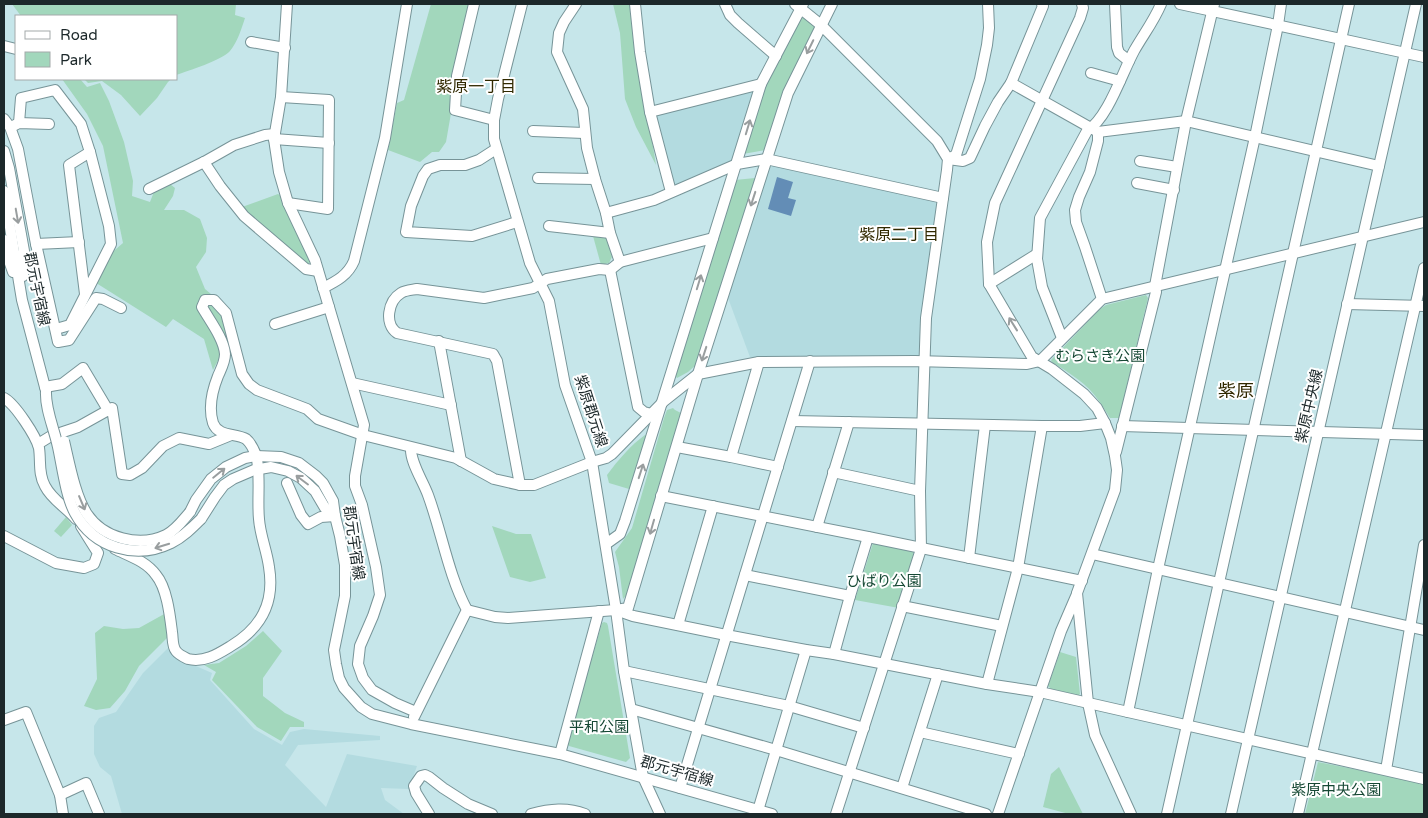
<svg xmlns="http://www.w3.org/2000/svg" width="1428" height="818" font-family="'Varela Round','Noto Sans JP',sans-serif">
<rect width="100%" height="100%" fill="#c6e6ea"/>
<!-- built -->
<g fill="#b3dbe0">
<path d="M752,90L755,92L735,158L730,164L675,187L672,185L654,118L657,113Z"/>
<path d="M775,164L934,199L937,206L921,356L750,357L728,298L769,168Z"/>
<path d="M168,648L175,657L212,673L210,680L254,729L282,745L290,732L304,729L380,736V740L298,745L285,765L326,807L347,754L417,766L409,789L381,788L385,800L404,814H122L111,776L100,767L94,754V726L99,718L116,712L143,673Z"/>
</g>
<!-- green -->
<g fill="#a2d7bc">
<path d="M12,4H236L235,15L245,18C241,30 238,41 230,51C222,60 188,71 176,75V16H21Z"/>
<path d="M431,4H470L446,142L439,152H432L420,162L388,150L397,103L404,100Z"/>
<path d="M613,4H631C634,58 648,111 656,165L636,127L625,99L620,33Z"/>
<path d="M804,17L815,28L765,150L743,154L763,91L799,19Z"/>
<path d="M62,79H80L87,87L100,83L109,101L124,142L133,181L132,196L150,202L157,184L166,181L175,188L173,196L164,210H184L200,219L207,238L206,252L196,267L205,289L230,310L229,339L213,370L204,339L173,319L166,327L93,281L109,255L123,243L103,146L87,114Z"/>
<path d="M84,79H171L168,82L157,98L140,116L121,95L102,81L88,83Z"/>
<path d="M755,178L697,364L688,372L677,378L675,375L735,180Z"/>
<path d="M278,194L281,196L282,203L311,261L307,265L249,216L242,207Z"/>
<path d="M593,236L608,238L612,257L609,263L601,265Z"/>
<path d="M1146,295L1148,298L1119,418H1110C1106,412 1103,406 1099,401C1088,384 1069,373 1052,362L1051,360L1100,309L1106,305Z"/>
<path d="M673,408L675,410L681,413L658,500L629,592L623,599L619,567L615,552L632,528L664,418L667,410Z"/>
<path d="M645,435L648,437L629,489L609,483L607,475C618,460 631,445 645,435Z"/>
<path d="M66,517L72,525L61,537L54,531Z"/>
<path d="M492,526L516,534H531L546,578L530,582L510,577Z"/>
<path d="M873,543L914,552L899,608L855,600Z"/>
<path d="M166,613L167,638L139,666L125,691L110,708L96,710L84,706L97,679L95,633L104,626L123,629L139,628Z"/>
<path d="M604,622L607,623L608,626L630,758L626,762L569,746L567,744L602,623Z"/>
<path d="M263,631L282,651L263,678V696L285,713L304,722V727H290L281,741L257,727L212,680L216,672L204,665L219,663L246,646Z"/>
<path d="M1060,652L1076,657L1080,694L1078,696L1051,689L1048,686Z"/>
<path d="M1318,762L1424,783V814H1305Z"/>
<path d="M1059,767L1083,814H1069L1043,807L1051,774Z"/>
</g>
<!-- water -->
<path fill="#638db6" d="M777,177L793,182L788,198L796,200L791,216L768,209Z"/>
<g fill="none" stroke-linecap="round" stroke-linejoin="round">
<defs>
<g id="minor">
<path d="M287,4L281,97L274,139L279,172L288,203L315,260L364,425L355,476V486L362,505L376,567L380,595L373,616L360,646L358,664L363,678L372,690L395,703L416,712"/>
<path d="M474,4L457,76L455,110L494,120"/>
<path d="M522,4L498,99L494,120V139L530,263L549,301L565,385L592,462L616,610L624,671L643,777L660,814"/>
<path d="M576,4L564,22L559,33L557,52L583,109L587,148L595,179L606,213L610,233L620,262"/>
<path d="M635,4L640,52L650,112L671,192"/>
<path d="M725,4L730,15L738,23L776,56"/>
<path d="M795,4L821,25L937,141L948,159L947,170L926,318L920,491L921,549L836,814"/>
<path d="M1082,4L1083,8L1080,18L995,203L987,242L988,262L989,284L1032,357L1052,369L1084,394L1097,408L1105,423L1111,438L1115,456L1117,470L1115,490L1077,593L1088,703L1095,735L1131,814"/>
<path d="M1115,4L1117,47L1119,53L1129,61"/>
<path d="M1180,4L1424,57"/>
<path d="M251,42L285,48"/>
<path d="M4,46L16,49"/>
<path d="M1091,73L1120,81"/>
<path d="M1011,83L1043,6L1042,4"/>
<path d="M281,97L329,100L328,209L288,203"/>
<path d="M650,112L761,84"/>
<path d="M4,119L10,127L18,149L36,244L58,342L69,340L96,298L103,299L121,308"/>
<path d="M19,123L21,98L55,90L81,124L90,152L109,226L111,244L70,325L56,329"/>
<path d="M13,126L19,123L49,124"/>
<path d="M533,131L584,133"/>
<path d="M1098,132L1186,121L1379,166"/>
<path d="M274,139L329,143"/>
<path d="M496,149L479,160L465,165H440L428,169L423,176L411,206L406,232L472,236L517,222"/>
<path d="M4,151L9,168L24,251L23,276"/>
<path d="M948,159L963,161L970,158L985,126L998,102L1011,83L1098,132V141L1090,172L1079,197L1075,210L1076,222L1085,247L1102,299"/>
<path d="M948,159L956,155L980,79L987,45L989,28L988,4"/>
<path d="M1140,161L1177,167"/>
<path d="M204,162L220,186L244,216L306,269L318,271"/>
<path d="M538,178L595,179"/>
<path d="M1137,183L1174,190"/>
<path d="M149,189L204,162L234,145L265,135L275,134"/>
<path d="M4,191L22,300L46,391"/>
<path d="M606,213L654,200L737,164L766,159L943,198"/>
<path d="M549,226L610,233"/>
<path d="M4,240L6,252L13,272"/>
<path d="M36,244L79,242"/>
<path d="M610,270L638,407L644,412L651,414"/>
<path d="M989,284L1037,254"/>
<path d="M323,288C337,281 348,275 354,261L385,138L407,4"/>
<path d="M85,294L69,165L90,152"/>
<path d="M1347,304L1424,306"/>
<path d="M275,324L329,307"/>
<path d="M1062,338L1042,287L1037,259L1040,218L1087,131C1108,118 1122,73 1134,51C1143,35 1154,21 1161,4"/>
<path d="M439,341L461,461"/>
<path d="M352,383L451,405"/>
<path d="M45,387L62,384L83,368L108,410"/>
<path d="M4,398C15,404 36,436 39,448C41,461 38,474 45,486C52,500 66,507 76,519"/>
<path d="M792,421L1042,426H1080L1105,423"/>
<path d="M1122,426L1424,435"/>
<path d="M38,444L51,436L78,427L112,408L122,474L130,475L142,468L163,446L179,438L209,444L231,435"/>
<path d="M677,447L731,457L778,467"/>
<path d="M411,448C410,462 423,481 428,495C442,533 448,574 467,610L414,717"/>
<path d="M1116,452L1156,292L1155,286L1186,121L1214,4"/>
<path d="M731,457L759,362"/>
<path d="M833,472L920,491"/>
<path d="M287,483L301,515L308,524L321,517L335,516"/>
<path d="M520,485L497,361L493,354L397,333C384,324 388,301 401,293C406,290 412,290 417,289L484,298L533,288L547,279L599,269L610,270L620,262L713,238"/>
<path d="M661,496L868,537L1082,581"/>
<path d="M190,512L196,500L211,479L226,467L245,458L256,456L281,457L299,463L316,476L323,483L333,501L335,516L340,536L345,565V596L334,650L336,664L339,678L344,688L361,707L372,714L411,724L560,754L772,814"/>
<path d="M201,519L215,497L224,485L233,479L254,470L271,467L288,471L301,478L315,491L325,508L335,516"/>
<path d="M817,527L849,422"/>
<path d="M4,536L56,563L84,568L94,564L98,553L81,526"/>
<path d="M606,544L620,534L625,521L761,84L803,4"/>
<path d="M115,549C129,556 146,561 156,575C167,588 170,616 172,632C173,638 172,646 176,651C179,655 184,657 188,659C204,663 218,654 231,646C261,628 275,603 269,567C267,551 260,535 259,519C257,501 261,471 256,455C254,450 251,443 246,439C236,433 218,437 213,423C208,407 212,391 218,376C221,369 225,362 225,354C224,339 210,321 202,307L205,300H214L226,313L242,374L249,384L257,390L307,409L318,419L363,435L456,458L494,479L520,485H534L592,462L606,458L612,454L664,401L698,374L759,362L915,361L1027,364L1040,361L1102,299L1424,222"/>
<path d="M1092,554L1424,630"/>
<path d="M969,558L985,425"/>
<path d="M745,575L850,596"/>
<path d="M902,606L1002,626"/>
<path d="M467,610L495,617L508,618L616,610L628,608L698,374L788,93L832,4"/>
<path d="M616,610L633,616L726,635L806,650L834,654L987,684L1040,692L1128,712L1158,569L1255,137L1278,25L1281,4"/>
<path d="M678,625L713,506"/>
<path d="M834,654L850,596L868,537"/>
<path d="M624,671L789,706L864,728"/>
<path d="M987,684L1018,568L1042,426"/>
<path d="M631,709L776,750L986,814"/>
<path d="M1128,712L1424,779"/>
<path d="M4,720L26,712L60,795L63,814"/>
<path d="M920,732L1019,754"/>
<path d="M560,754L599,611"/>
<path d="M1386,770L1424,545"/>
<path d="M680,788L810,361"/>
<path d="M902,788L938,674"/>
<path d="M60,795L86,783L99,814"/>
<path d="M429,814L416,793L414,786L421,776L425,775L429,777L443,788L468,804L492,814"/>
<path d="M531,814C550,809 567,807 585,814"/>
<path d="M757,814L806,650"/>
<path d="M998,814L1061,631L1077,594"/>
<path d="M1167,814L1349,4"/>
<path d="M1231,814L1416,4"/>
<path d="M1298,814L1424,268"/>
</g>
</defs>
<!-- minor casing -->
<use href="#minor" stroke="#779498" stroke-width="12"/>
<!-- minor -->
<use href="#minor" stroke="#fff" stroke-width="10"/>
<defs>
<g id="minor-bridge">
<path d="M46,391C45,409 54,428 58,447C62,465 66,497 75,513C94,548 136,560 171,543C183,537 192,528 201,519"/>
<path d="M64,441C69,462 75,496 87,514C103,538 139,548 166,535C176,530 183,520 190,512"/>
</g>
</defs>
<!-- minor-bridge casing -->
<use href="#minor-bridge" stroke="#779498" stroke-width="12" stroke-linecap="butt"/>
<!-- minor-bridge -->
<use href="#minor-bridge" stroke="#fff" stroke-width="10"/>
</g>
<!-- one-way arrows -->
<defs><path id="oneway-shaft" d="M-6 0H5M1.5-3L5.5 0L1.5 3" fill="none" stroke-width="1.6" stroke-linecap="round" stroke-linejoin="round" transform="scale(1.25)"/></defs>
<g stroke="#999e9f">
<use href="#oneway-shaft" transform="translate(810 47) rotate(116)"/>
<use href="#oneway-shaft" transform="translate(748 127) rotate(-73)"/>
<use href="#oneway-shaft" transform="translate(753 199) rotate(108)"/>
<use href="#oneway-shaft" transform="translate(17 216) rotate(80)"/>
<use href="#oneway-shaft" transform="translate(699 282) rotate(-73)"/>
<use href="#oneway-shaft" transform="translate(1013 324) rotate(-122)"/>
<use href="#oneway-shaft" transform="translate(704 354) rotate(108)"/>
<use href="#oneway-shaft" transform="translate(641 471) rotate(-72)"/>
<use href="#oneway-shaft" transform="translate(219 473) rotate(-39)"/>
<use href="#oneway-shaft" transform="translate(302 480) rotate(-143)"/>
<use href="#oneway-shaft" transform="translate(82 503) rotate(67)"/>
<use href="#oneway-shaft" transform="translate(652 527) rotate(106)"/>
<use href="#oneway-shaft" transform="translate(162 546) rotate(163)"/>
</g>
<g text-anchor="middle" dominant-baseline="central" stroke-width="4" stroke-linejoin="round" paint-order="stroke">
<!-- street labels -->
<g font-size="15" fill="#1c282a" stroke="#fff">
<text transform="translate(37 289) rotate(78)">郡元宇宿線</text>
<text transform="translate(1309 406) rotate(-77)">紫原中央線</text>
<text transform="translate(591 411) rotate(72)">紫原郡元線</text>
<text transform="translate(354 543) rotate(82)">郡元宇宿線</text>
<text transform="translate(677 771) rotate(16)">郡元宇宿線</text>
</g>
<!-- park labels -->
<g font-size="15" fill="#164834" stroke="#fff">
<text x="1100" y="356">むらさき公園</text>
<text x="884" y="581">ひばり公園</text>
<text x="599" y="727">平和公園</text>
<text x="1336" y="790">紫原中央公園</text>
</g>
<!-- neighbourhood labels -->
<g font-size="16" fill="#312900" stroke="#fff">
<text x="476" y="87">紫原一丁目</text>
<text x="899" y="235">紫原二丁目</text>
</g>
<!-- quarter labels -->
<g font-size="18" fill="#312900" stroke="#fff">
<text x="1236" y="391">紫原</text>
</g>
</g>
<!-- border -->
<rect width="1428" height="818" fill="none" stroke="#1c282a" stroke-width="10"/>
<!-- legend -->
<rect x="15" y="15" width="162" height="65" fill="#ffffff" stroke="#a4a9aa"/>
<rect x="25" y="31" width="25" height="8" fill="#ffffff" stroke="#a4a9aa"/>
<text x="60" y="40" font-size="15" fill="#1c282a">Road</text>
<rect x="25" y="52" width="25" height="15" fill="#a2d7bc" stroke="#a4a9aa"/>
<text x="60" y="65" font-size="15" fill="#1c282a">Park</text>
</svg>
